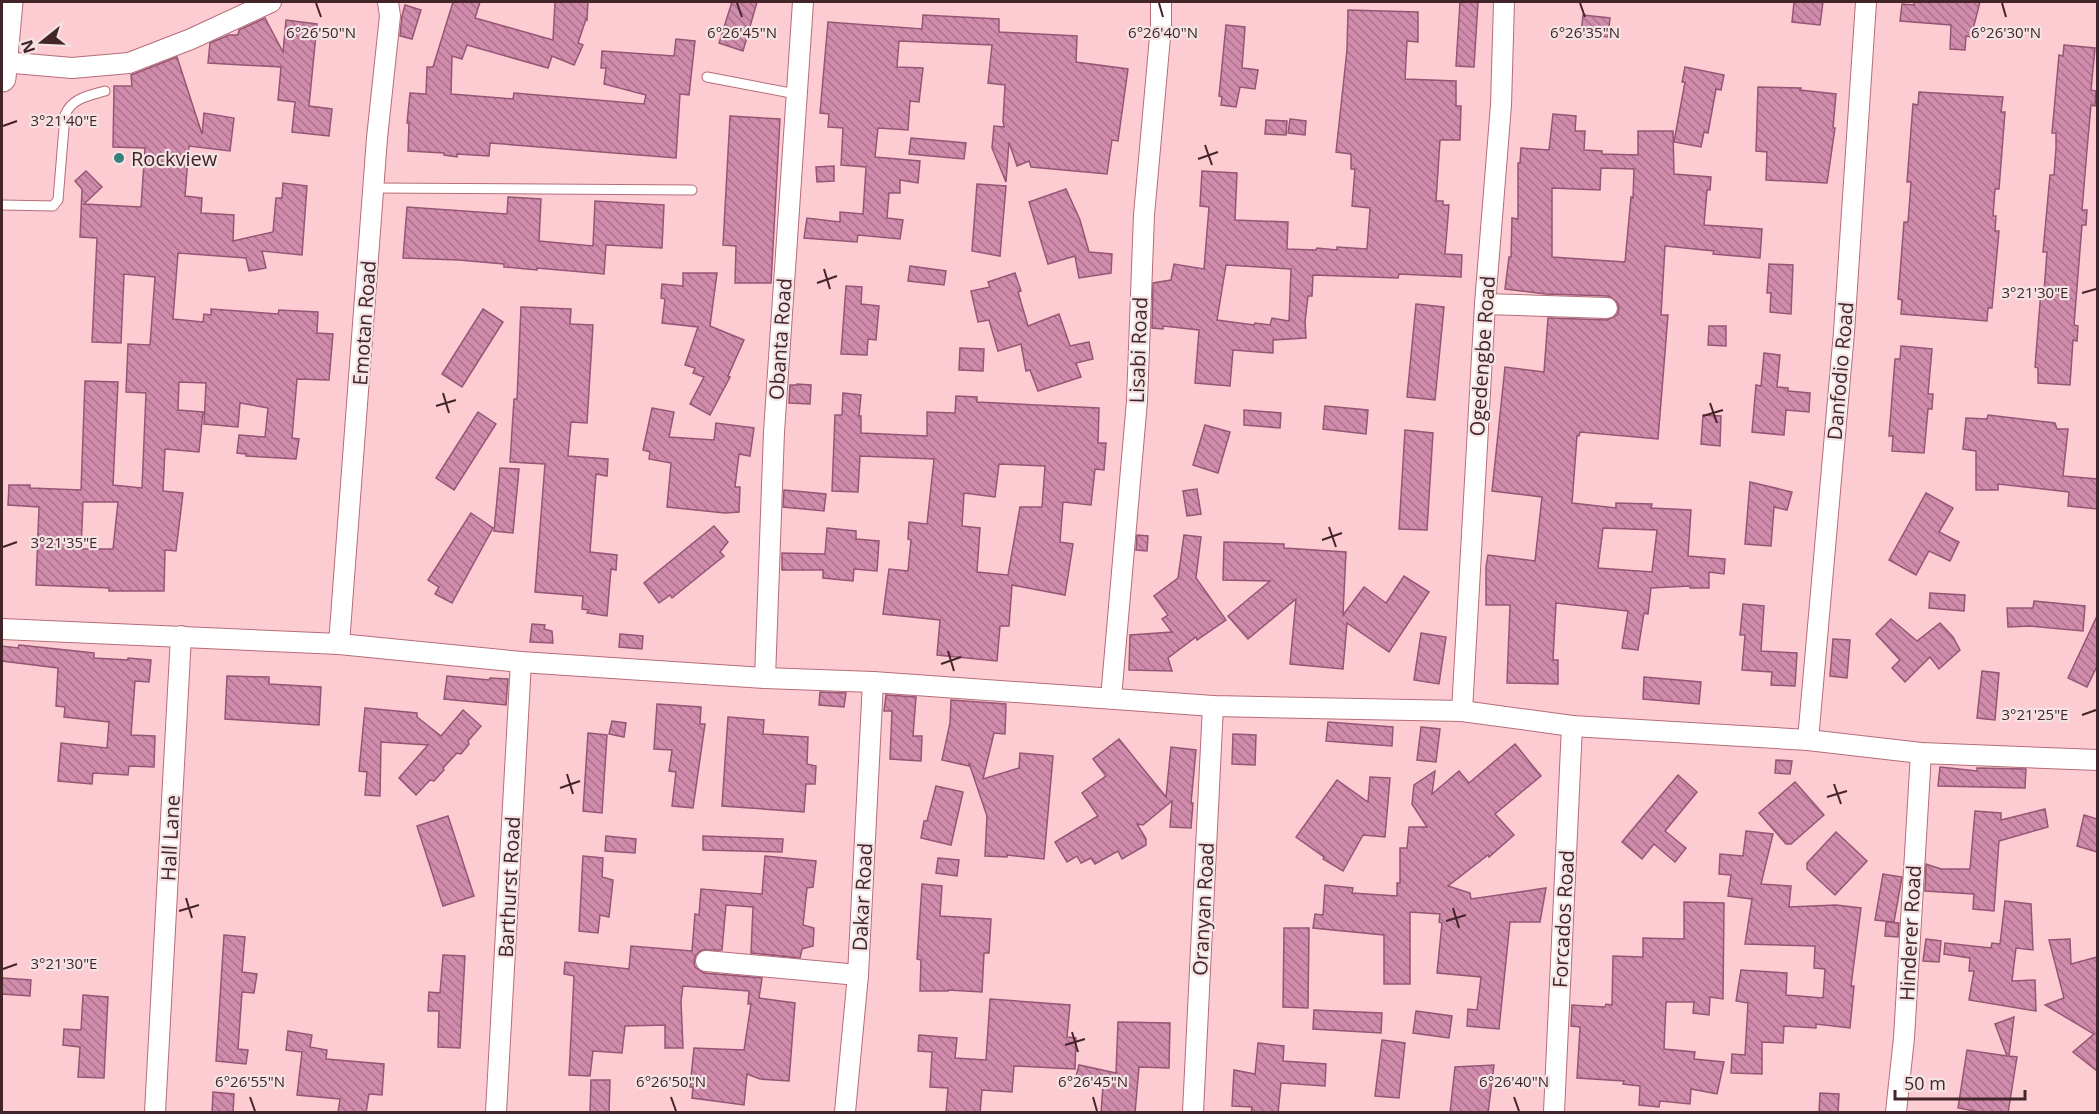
<svg xmlns="http://www.w3.org/2000/svg" width="2099" height="1114" font-family="'Open Sans',sans-serif">
<defs>
<pattern id="building-back-hatch" width="6" height="6" patternUnits="userSpaceOnUse" patternTransform="scale(1.5)"><rect width="6" height="6" fill="#d18cac"/><path d="M-1 5l2 2M0 0l6 6M5-1l2 2" fill="none" stroke="#ab728c"/></pattern>
</defs>
<rect width="100%" height="100%" fill="#fdccd2"/>
<!-- building -->
<g fill="url(#building-back-hatch)" stroke="#955674" stroke-width="1.5" fill-rule="evenodd">
<path d="M453,2H480L475,18L553,40L555,2H588L587,20L586,19L578,43L583,45L574,65L552,56L548,68L467,45L462,59L452,56L451,94L513,99L514,93L644,104L646,95L604,84L606,68H601L602,51L674,56L676,39L695,41L689,95L680,94L676,158L490,143L489,156L457,154V157L444,155V153L408,151L409,123H407L410,93L426,94L427,67H433Z"/>
<path d="M732,2H757L743,51L719,43Z"/>
<path d="M1460,2H1478L1474,67L1456,66Z"/>
<path d="M1794,2H1823L1820,25L1792,22Z"/>
<path d="M1914,2H1980L1971,37L1966,36L1965,50L1950,49L1951,25L1900,21L1902,4L1914,5Z"/>
<path d="M405,5L421,10L412,39L400,36L402,16Z"/>
<path d="M1348,10L1418,12V42L1407,41L1405,79L1456,81V106H1461L1460,140H1440L1436,201H1443V205H1449L1445,254L1462,255L1461,277L1399,274L1398,278L1313,275L1312,296H1308L1305,322L1306,338L1273,340V353L1233,350L1230,386L1195,383L1199,330L1163,326V329L1152,328L1153,283L1171,280L1174,264L1204,269L1209,207L1200,206L1202,171L1237,173L1235,220L1288,222L1287,249L1316,250L1317,248L1337,250V247L1367,249L1370,208L1352,206L1355,169H1351V154L1336,152L1347,50ZM1226,265L1291,269L1289,321L1272,318L1270,325L1255,323L1254,325L1217,320Z"/>
<path d="M923,15L999,19V32L1077,36L1076,62L1128,69L1118,141L1112,140L1107,174L1031,167L1029,161L1017,166L1009,142L1006,182L992,148L994,126L1004,127L1003,121L1005,85L988,83L992,45L899,41L897,67L923,68L919,102L910,101L908,130L878,128L875,157L920,161L918,183L900,180V193H889L887,218L903,220L900,239L858,235L857,242L804,238L807,218L840,222V212L863,214L866,167L841,165L843,128L828,127L829,114L820,113L828,22L922,29Z"/>
<path d="M1583,15L1610,18L1608,37L1581,34Z"/>
<path d="M265,18L283,52L286,20L317,24L309,106L332,109L329,136L292,132L295,102L278,100L281,67L208,63L210,43L229,35H238L239,30Z"/>
<path d="M1226,25L1245,27L1242,68L1258,70L1255,89L1240,87L1236,107L1221,105L1222,97L1219,96Z"/>
<path d="M2064,45L2095,48L2091,90L2096,91L2095,106L2091,105L2087,150L2082,210H2087L2086,225H2082L2074,325L2078,326L2077,341L2073,340L2070,385L2038,383V368L2035,367L2041,290L2044,291L2047,252H2043L2050,175H2054L2056,148V133H2052L2059,55L2063,56Z"/>
<path d="M177,57L202,134L204,113L234,118L230,151L189,146L185,196L202,198L201,213L234,215L233,241L273,232L276,198H282L283,183L307,186L302,255L262,251L266,268L249,271L246,258L178,253L173,319L203,322L204,314L211,315V309L278,314L279,310L318,312L317,333L333,334L329,380L297,379L292,438L299,439L296,459L246,456V454L237,453L239,435L265,437L268,408L240,403L238,427L204,424L206,383L179,382L178,410L203,412L199,452L165,449L163,491L183,493L176,551L165,550L164,591H109V588L36,585L39,507L8,505L9,485H30V488L81,490L85,381L118,382L113,485L142,488L146,393L126,392L128,344L150,345L155,277L124,274L121,343L92,342L97,238L80,237L82,189L75,181L86,171L102,187L84,204L141,207L145,148L113,147L114,86H132L131,75ZM83,502H118L113,549H81Z"/>
<path d="M1685,67L1724,75L1721,90L1716,89L1708,133L1704,132L1701,147L1674,142L1685,82H1682Z"/>
<path d="M1758,87L1801,88L1800,90L1836,94L1833,128H1835L1827,183L1766,180L1767,152L1756,151Z"/>
<path d="M1919,92L2003,97L2001,112H2005L1999,189H1995L1993,216H1996L1995,231H1999L1992,308H1988L1987,321L1901,314L1902,300L1898,299L1904,222H1908L1910,196L1911,182H1907L1913,104L1918,105Z"/>
<path d="M1553,114L1576,116L1575,131H1585L1584,150L1602,151V154L1638,155V131H1673L1674,174L1711,177L1710,190H1707L1704,225L1762,229L1760,258L1713,254L1714,251L1665,246L1661,315H1668L1658,439L1580,432L1579,436H1577L1572,503L1616,508V503L1652,504L1651,508L1691,510L1688,556L1725,559L1724,574L1709,572V588H1690V586L1651,588L1648,614L1644,613L1638,650L1622,648L1628,611L1556,603L1553,660H1558V684L1507,683L1510,605H1486V567L1488,555L1535,561L1542,497L1492,491L1505,367L1544,372L1548,318L1607,320L1617,315L1619,309L1617,302L1608,296L1546,294L1505,289L1509,257H1511L1512,218L1518,219V163H1520L1521,148L1549,150ZM1601,168L1634,169L1633,198L1631,197L1625,262L1552,257V188L1600,190ZM1603,528L1657,530L1652,572L1598,568Z"/>
<path d="M730,116L780,119L771,283H735L736,246L723,245Z"/>
<path d="M1290,119L1306,121L1305,135L1288,133Z"/>
<path d="M1266,120L1287,121L1286,135L1265,134Z"/>
<path d="M911,138L966,143L964,159L909,154Z"/>
<path d="M834,166V181L817,182L816,167Z"/>
<path d="M977,184L1006,186L1000,256L972,251Z"/>
<path d="M1066,189L1080,220L1089,252L1112,254L1111,273L1079,278L1075,256L1048,264L1029,202Z"/>
<path d="M508,197L541,199L539,241L593,246L595,201L664,205L662,248L606,245L604,274L537,268V270L504,267V264L459,260L403,258L407,207L507,214Z"/>
<path d="M1769,264L1793,265L1791,314L1770,312L1771,293H1767Z"/>
<path d="M910,266L946,271L944,285L908,281Z"/>
<path d="M683,273H717L710,326L744,340L728,376L730,377L710,415L690,404L704,377L693,373L695,368L685,365L698,327L662,323L665,299L661,298L662,284L683,286Z"/>
<path d="M1015,273L1021,291L1018,292L1028,326L1059,314L1070,346L1089,342L1093,359L1076,363L1081,377L1038,391L1030,370L1026,371L1021,344L998,351L989,320L978,322L971,291L990,287L988,282Z"/>
<path d="M846,286L862,287L861,304L879,306L876,340L868,339L867,355L841,354Z"/>
<path d="M1416,304L1444,307L1435,400L1407,397Z"/>
<path d="M521,307L571,309L570,324L593,325L587,423L571,422L568,456L608,459L607,476L596,474L590,552L617,555L616,570L611,569L607,616L587,613L589,610L582,609L583,596L535,592L545,464L510,462L514,399H517Z"/>
<path d="M483,309L503,322L462,387L442,374Z"/>
<path d="M1709,326H1726V346L1708,345Z"/>
<path d="M1901,346L1932,349L1928,394H1933L1932,409H1928L1924,453L1892,451L1893,436H1889L1895,359H1900Z"/>
<path d="M960,348L984,349L983,371L959,370Z"/>
<path d="M1764,353L1780,355L1777,387L1788,388V391L1810,393L1809,412L1786,410L1784,435L1752,432L1756,385L1761,386Z"/>
<path d="M797,384L811,385L810,404L789,403L790,385H797Z"/>
<path d="M843,393L861,395L859,416H861V433L927,436V412L955,413L956,396L977,397V402L1099,408L1098,443H1106L1104,470L1095,469L1091,505L1063,502L1060,542L1073,544L1065,595L1012,585L1009,626H1000L997,661L937,655L940,620L883,614L889,569L908,571L911,540L908,539L909,522L927,524L934,459L860,456L858,492L832,491L835,415H842ZM999,464L1045,466L1042,507H1020L1008,575L977,572L980,528L962,526L964,493L995,497Z"/>
<path d="M1325,406L1368,410L1366,434L1323,429Z"/>
<path d="M652,408L674,412L669,437L714,440L716,423L754,428L750,456L739,454L735,487H740L739,512L725,513L667,507L671,463L649,459L650,452L643,450Z"/>
<path d="M1244,410L1281,413L1280,428L1244,425Z"/>
<path d="M478,412L496,424L454,490L436,478Z"/>
<path d="M1703,415L1721,416L1720,446L1701,444Z"/>
<path d="M1988,415L2055,423L2057,429H2068L2063,476L2097,479V509L2068,506L2069,492L1998,484V490H1976V451L1963,449L1966,418L1987,419Z"/>
<path d="M1205,425L1230,432L1218,473L1193,465Z"/>
<path d="M1405,430L1433,433L1427,530L1399,529Z"/>
<path d="M500,468L519,469L513,533L494,531Z"/>
<path d="M1750,482L1792,492L1787,510L1774,507L1771,546L1745,544Z"/>
<path d="M1197,489L1201,514L1187,516L1183,491Z"/>
<path d="M784,490L826,494L824,511L783,507Z"/>
<path d="M1926,493L1953,508L1939,532L1959,542L1950,561L1929,551L1916,575L1889,560Z"/>
<path d="M471,513L493,528L452,603L435,594L439,587L428,580Z"/>
<path d="M714,526L728,542L720,552L724,556L672,598L670,595L659,603L644,583Z"/>
<path d="M827,528L856,531V539L879,541L877,571L854,569L853,581L823,578V570H782V553L825,554Z"/>
<path d="M1137,535L1148,536L1147,551L1136,550Z"/>
<path d="M1184,535L1201,537L1196,578L1226,620L1197,640L1196,637L1168,658L1172,671L1129,670L1130,635L1172,632L1162,619L1168,615L1154,596L1178,578Z"/>
<path d="M1224,542L1284,544V548L1346,552L1343,615L1364,587L1386,603L1404,576L1429,592L1389,652L1347,623L1343,669L1290,664L1296,599L1248,639L1228,616L1270,581L1223,580Z"/>
<path d="M1930,593L1965,595L1964,611L1929,608Z"/>
<path d="M2034,601L2085,606L2083,631L2030,626L2008,627L2007,608H2033Z"/>
<path d="M1743,604L1764,606L1761,651L1797,653L1795,686L1771,685L1772,672L1742,670L1745,635H1740Z"/>
<path d="M2097,616V666L2087,687L2068,678Z"/>
<path d="M1891,619L1917,641L1940,623L1953,637L1960,650L1939,669L1930,657L1905,682L1892,668L1900,660L1876,634Z"/>
<path d="M532,624L545,625L544,629L552,631L553,643L530,642Z"/>
<path d="M1421,633L1446,637L1439,684L1414,680Z"/>
<path d="M620,634L643,636L642,649L619,647Z"/>
<path d="M1833,639L1850,640L1847,678L1830,676Z"/>
<path d="M19,645L94,653V658L128,660V658L151,660L149,682L135,681L131,735L155,736L154,767L129,766L128,775L93,773L92,784L58,781L61,743L107,748L109,722L64,717L65,707L56,706L58,668L2,661V646L18,648Z"/>
<path d="M1982,671L1999,673L1995,720L1977,718Z"/>
<path d="M227,676L269,677V684L321,687L319,725L225,719Z"/>
<path d="M447,676L489,680L490,678L508,679L506,705L444,699Z"/>
<path d="M1644,677L1701,682L1699,704L1643,699Z"/>
<path d="M820,692L846,693L844,707L819,705Z"/>
<path d="M886,695L916,697L913,736H922L921,761L890,759L892,711H884Z"/>
<path d="M951,700L1006,704L1005,734L994,733L983,779L1019,768L1020,753L1053,756L1044,859L1007,855V857L985,856L987,816L969,763V766L942,760L950,723Z"/>
<path d="M657,704L701,707L700,724H705L693,808L672,806L676,772L669,771L672,750L654,749Z"/>
<path d="M365,708L417,713V717L441,736L463,710L481,726L468,741L469,744L461,754L457,753L443,768L444,770L434,781L430,780L416,795L399,778L428,745L381,742L380,796L365,795L367,772L359,771Z"/>
<path d="M728,717L764,720L763,734L808,737L807,764L816,766L815,784H806L804,812L722,806Z"/>
<path d="M612,721L626,723L624,737L609,734Z"/>
<path d="M1328,722L1393,727L1392,746L1326,741Z"/>
<path d="M1421,727L1440,729L1436,762L1417,760Z"/>
<path d="M588,733L607,735L602,813L583,811Z"/>
<path d="M1233,734L1256,735L1255,765L1232,764Z"/>
<path d="M1119,739L1166,797L1171,747L1196,750L1191,803H1193L1191,828L1170,827L1172,801L1143,825L1137,824L1146,839V845L1122,859L1118,851L1095,864L1091,858L1081,863L1077,856L1067,862L1055,842L1098,816L1082,793L1106,776L1093,759Z"/>
<path d="M1515,744L1541,776L1495,814L1514,835L1489,857L1488,855L1448,886L1470,893L1471,899L1546,888L1540,922H1510L1499,1029L1467,1026L1468,1009L1477,1010L1481,977L1437,973L1442,923L1439,922L1440,914L1410,912V984H1384V935L1313,928L1315,914L1323,915L1325,885L1353,888L1352,893L1397,896V883H1400V848H1407L1409,827H1427L1412,804L1414,785L1435,771L1432,794L1459,771L1469,783Z"/>
<path d="M1776,760L1792,761L1790,774L1775,773Z"/>
<path d="M1940,767L1977,771V768L2026,769L2025,788L1938,786Z"/>
<path d="M1678,775L1697,792L1665,831L1686,848L1675,862L1654,844L1642,859L1622,842Z"/>
<path d="M1370,777L1390,778L1385,837L1363,835L1343,871L1323,859L1324,857L1296,837L1337,780L1368,802Z"/>
<path d="M1795,782L1824,815L1791,844H1786L1759,813Z"/>
<path d="M936,786L963,792L951,845L921,838L924,821H927Z"/>
<path d="M2045,809L2048,827L1999,841L1994,911L1973,909L1974,894L1925,891L1926,864L1941,869H1970L1975,811L2001,813V820Z"/>
<path d="M2084,815L2097,819V852L2077,846Z"/>
<path d="M448,816L474,896L443,906L417,826Z"/>
<path d="M1746,831L1773,834L1761,884L1791,886L1789,907L1836,905L1861,908L1851,986H1854L1850,1028L1816,1024V1028L1784,1026L1783,1043L1762,1042V1074L1731,1073L1732,1054L1745,1055L1748,1003L1736,1001L1741,970L1787,973L1786,995L1823,998L1825,969L1814,968L1815,946L1745,944L1752,899L1728,896L1731,875L1719,874L1720,854L1743,856Z"/>
<path d="M1836,832L1867,861L1835,895L1807,869V863Z"/>
<path d="M606,836L636,839L635,853L605,851Z"/>
<path d="M703,836L783,839L782,852L703,850Z"/>
<path d="M583,856L603,858L602,877L613,880L609,917L600,915L598,933L579,931Z"/>
<path d="M765,856L816,861L813,887L807,888L803,925L814,928L813,946L802,949L800,958L751,953L753,907L726,905L722,950H702L696,955L694,960L695,967L704,973L762,978L759,998L795,1003L789,1081L760,1079L747,1074L744,1105L692,1098L693,1087H690L694,1048L744,1050L751,1004H748L749,991L683,986L681,1001L683,1048H665V1025L625,1026L622,1053L593,1051L590,1076L569,1075L574,976L564,974L565,962L629,969L631,946L692,951L695,914L699,915L701,889L762,894Z"/>
<path d="M938,858L959,860L957,876L936,873Z"/>
<path d="M1883,874L1902,877L1894,922L1875,920Z"/>
<path d="M922,884L942,886L940,916L991,919L989,953H984L982,992L948,990V991H920L921,960L917,959Z"/>
<path d="M2005,901L2031,904L2033,950L2016,948L2012,981L2035,980L2036,1011L1969,1000L1974,971H1969L1970,958L1944,954L1945,943L1991,948L1992,943L2000,944Z"/>
<path d="M1684,902L1724,903L1723,999L1710,997L1709,1015L1693,1013L1694,1002H1666L1664,1049L1695,1052L1694,1059L1724,1062L1717,1094L1691,1089L1690,1104L1660,1101L1659,1107L1639,1105L1640,1086L1623,1084L1624,1081L1577,1078L1580,1027L1571,1026L1572,1005L1605,1007L1606,1004L1612,1005L1613,956L1643,957V938L1684,939Z"/>
<path d="M1886,922L1899,923L1898,937L1885,936Z"/>
<path d="M1284,928H1309L1308,1008L1283,1007Z"/>
<path d="M224,935L245,937L242,972L257,974L254,993L242,992L238,1049L248,1050L246,1064L216,1061Z"/>
<path d="M1926,939L1941,941L1939,962L1923,961Z"/>
<path d="M2070,939L2071,964L2097,957V1071L2073,1052L2094,1034L2045,1005L2064,998L2049,940Z"/>
<path d="M443,955L465,956L460,1048L438,1047L439,1011H428L429,992L440,993Z"/>
<path d="M2,978L31,980L30,996L2,994Z"/>
<path d="M83,995L108,997L104,1078L78,1077L80,1047L63,1045L64,1029L81,1030Z"/>
<path d="M990,999L1070,1005L1067,1037L1076,1038L1075,1069L1014,1066L1012,1092L982,1090L980,1113H946L948,1088L930,1087L932,1052L918,1051L919,1035L957,1038L955,1058L986,1060Z"/>
<path d="M1314,1010L1382,1013L1381,1033L1313,1029Z"/>
<path d="M1416,1011L1452,1016L1449,1038L1413,1033Z"/>
<path d="M2014,1017L2009,1056L2017,1057L2008,1113H1985L1958,1108L1967,1050L2007,1056L1995,1024Z"/>
<path d="M1118,1022L1170,1023L1169,1068L1139,1067L1135,1113H1101L1103,1086L1075,1080L1079,1065L1116,1073Z"/>
<path d="M288,1031L312,1035L310,1047L327,1050L326,1059L384,1064L382,1095L369,1094L366,1113H338L340,1099L297,1095L302,1052L286,1050Z"/>
<path d="M1382,1040L1405,1043L1399,1098L1375,1096Z"/>
<path d="M1258,1043L1284,1046L1283,1061L1326,1064L1325,1086L1281,1083L1278,1113H1251L1252,1107L1232,1106L1234,1070L1255,1074Z"/>
<path d="M1494,1065L1488,1113H1450L1455,1067Z"/>
<path d="M591,1080H610L609,1113H590Z"/>
<path d="M213,1092L234,1094L233,1113H212Z"/>
<path d="M1820,1093L1839,1094L1838,1113H1819Z"/>
</g>
<g fill="none" stroke-linecap="round" stroke-linejoin="round">
<defs>
<g id="lane">
<path d="M707,77L796,94"/>
<path d="M374,188L692,190"/>
<path d="M2,205L53,206L58,200L65,115C72,98 88,96 105,91"/>
</g>
<g id="street">
<path d="M3,62L72,68L129,63L191,39L271,2"/>
<path d="M1485,304L1607,308"/>
<path d="M2,629L339,644L521,662L765,678L873,682L1213,706L1462,711L1572,726L1808,740L1921,753L2098,760"/>
<path d="M339,644L377,138L390,16L388,2"/>
<path d="M765,678L774,432L803,2"/>
<path d="M1111,698L1137,401L1144,215L1161,26V2"/>
<path d="M1462,711L1485,304L1501,105L1504,2"/>
<path d="M1808,740L1844,332L1866,2"/>
<path d="M706,961L858,975"/>
<path d="M155,1112L181,636"/>
<path d="M496,1112L521,662"/>
<path d="M845,1112L858,975L873,682"/>
<path d="M1193,1112L1213,706"/>
<path d="M1554,1112L1572,726"/>
<path d="M1896,1112L1904,1038L1921,753"/>
</g>
<path id="secondary" d="M2,78L9,2"/>
</defs>
<!-- lane casing -->
<use href="#lane" stroke="#b56d78" stroke-width="11"/>
<!-- street casing -->
<use href="#street" stroke="#b56d78" stroke-width="22"/>
<!-- secondary casing -->
<use href="#secondary" stroke="#b56d78" stroke-width="29"/>
<!-- lane -->
<use href="#lane" stroke="#fff" stroke-width="9"/>
<!-- street -->
<use href="#street" stroke="#fff" stroke-width="20"/>
<!-- secondary -->
<use href="#secondary" stroke="#fff" stroke-width="27"/>
</g>
<!-- ticks -->
<path fill="none" stroke="#432429" stroke-width="2" d="M316,3L321,17M737,3L742,17M1159,3L1163,17M1580,3L1585,17M2002,3L2006,17M3,126L17,121M1205,145L1212,165M1198,159L1218,152M824,269L830,289M817,283L837,276M2082,293L2096,289M443,393L449,413M1710,403L1717,423M436,406L456,400M1703,416L1723,410M1329,527L1336,547M1322,540L1342,533M3,547L17,542M948,651L954,671M941,664L961,657M2082,715L2096,710M567,774L573,794M1834,784L1841,804M560,788L580,781M1827,797L1847,791M186,898L192,918M1453,908L1459,928M179,911L199,905M1446,921L1466,915M3,969L17,964M1072,1032L1078,1052M1065,1045L1085,1039M250,1097L255,1111M671,1097L676,1111M1093,1097L1097,1111M1514,1097L1519,1111"/>
<!-- markers -->
<circle fill="#39817d" stroke="#f3e3e4" stroke-width="2" cx="119" cy="158" r="6"/>
<g text-anchor="middle" dominant-baseline="central" stroke-width="4.5" stroke-linejoin="round" paint-order="stroke">
<!-- poi labels -->
<g font-size="20" fill="#432429" stroke="#f3e3e4" text-anchor="start">
<text x="131" y="158">Rockview</text>
</g>
<!-- street labels -->
<g font-size="20" fill="#432429" stroke="#f3e3e4">
<text transform="translate(364 323) rotate(-86)">Emotan Road</text>
<text transform="translate(780 339) rotate(-86)">Obanta Road</text>
<text transform="translate(1138 350) rotate(-88)">Lisabi Road</text>
<text transform="translate(1482 356) rotate(-86)">Ogedengbe Road</text>
<text transform="translate(1840 371) rotate(-85)">Danfodio Road</text>
<text transform="translate(170 838) rotate(-87)">Hall Lane</text>
<text transform="translate(509 887) rotate(-87)">Barthurst Road</text>
<text transform="translate(862 897) rotate(-87)">Dakar Road</text>
<text transform="translate(1203 909) rotate(-87)">Oranyan Road</text>
<text transform="translate(1563 919) rotate(-87)">Forcados Road</text>
<text transform="translate(1910 933) rotate(-87)">Hinderer Road</text>
</g>
</g>
<g font-size="15" text-anchor="middle" fill="#432429" stroke="#f3e3e4" stroke-width="4.5" stroke-linejoin="round" paint-order="stroke">
<text x="321" y="38">6°26'50"N</text>
<text x="742" y="38">6°26'45"N</text>
<text x="1163" y="38">6°26'40"N</text>
<text x="1585" y="38">6°26'35"N</text>
<text x="2006" y="38">6°26'30"N</text>
<text x="64" y="126">3°21'40"E</text>
<text x="2035" y="298">3°21'30"E</text>
<text x="64" y="548">3°21'35"E</text>
<text x="2035" y="720">3°21'25"E</text>
<text x="64" y="969">3°21'30"E</text>
<text x="250" y="1087">6°26'55"N</text>
<text x="671" y="1087">6°26'50"N</text>
<text x="1093" y="1087">6°26'45"N</text>
<text x="1514" y="1087">6°26'40"N</text>
</g>
<!-- border -->
<rect width="2099" height="1114" fill="none" stroke="#432429" stroke-width="6"/>
<!-- north arrow -->
<g transform="translate(42 42) rotate(252)" stroke="#f3e3e4" stroke-width="4.5" paint-order="stroke">
<path d="M0-4.5L10 22L0 15L-10 22Z" fill="#432429"/>
<text y="-9" font-size="16" font-weight="bold" text-anchor="middle" fill="#432429">N</text>
</g>
<!-- scale -->
<path d="M1895 1090v9h130v-9" fill="none" stroke="#432429" stroke-width="3"/>
<text x="1904" y="1090" font-size="18" fill="#432429" stroke="#f3e3e4" stroke-width="4.5" paint-order="stroke">50 m</text>
</svg>
